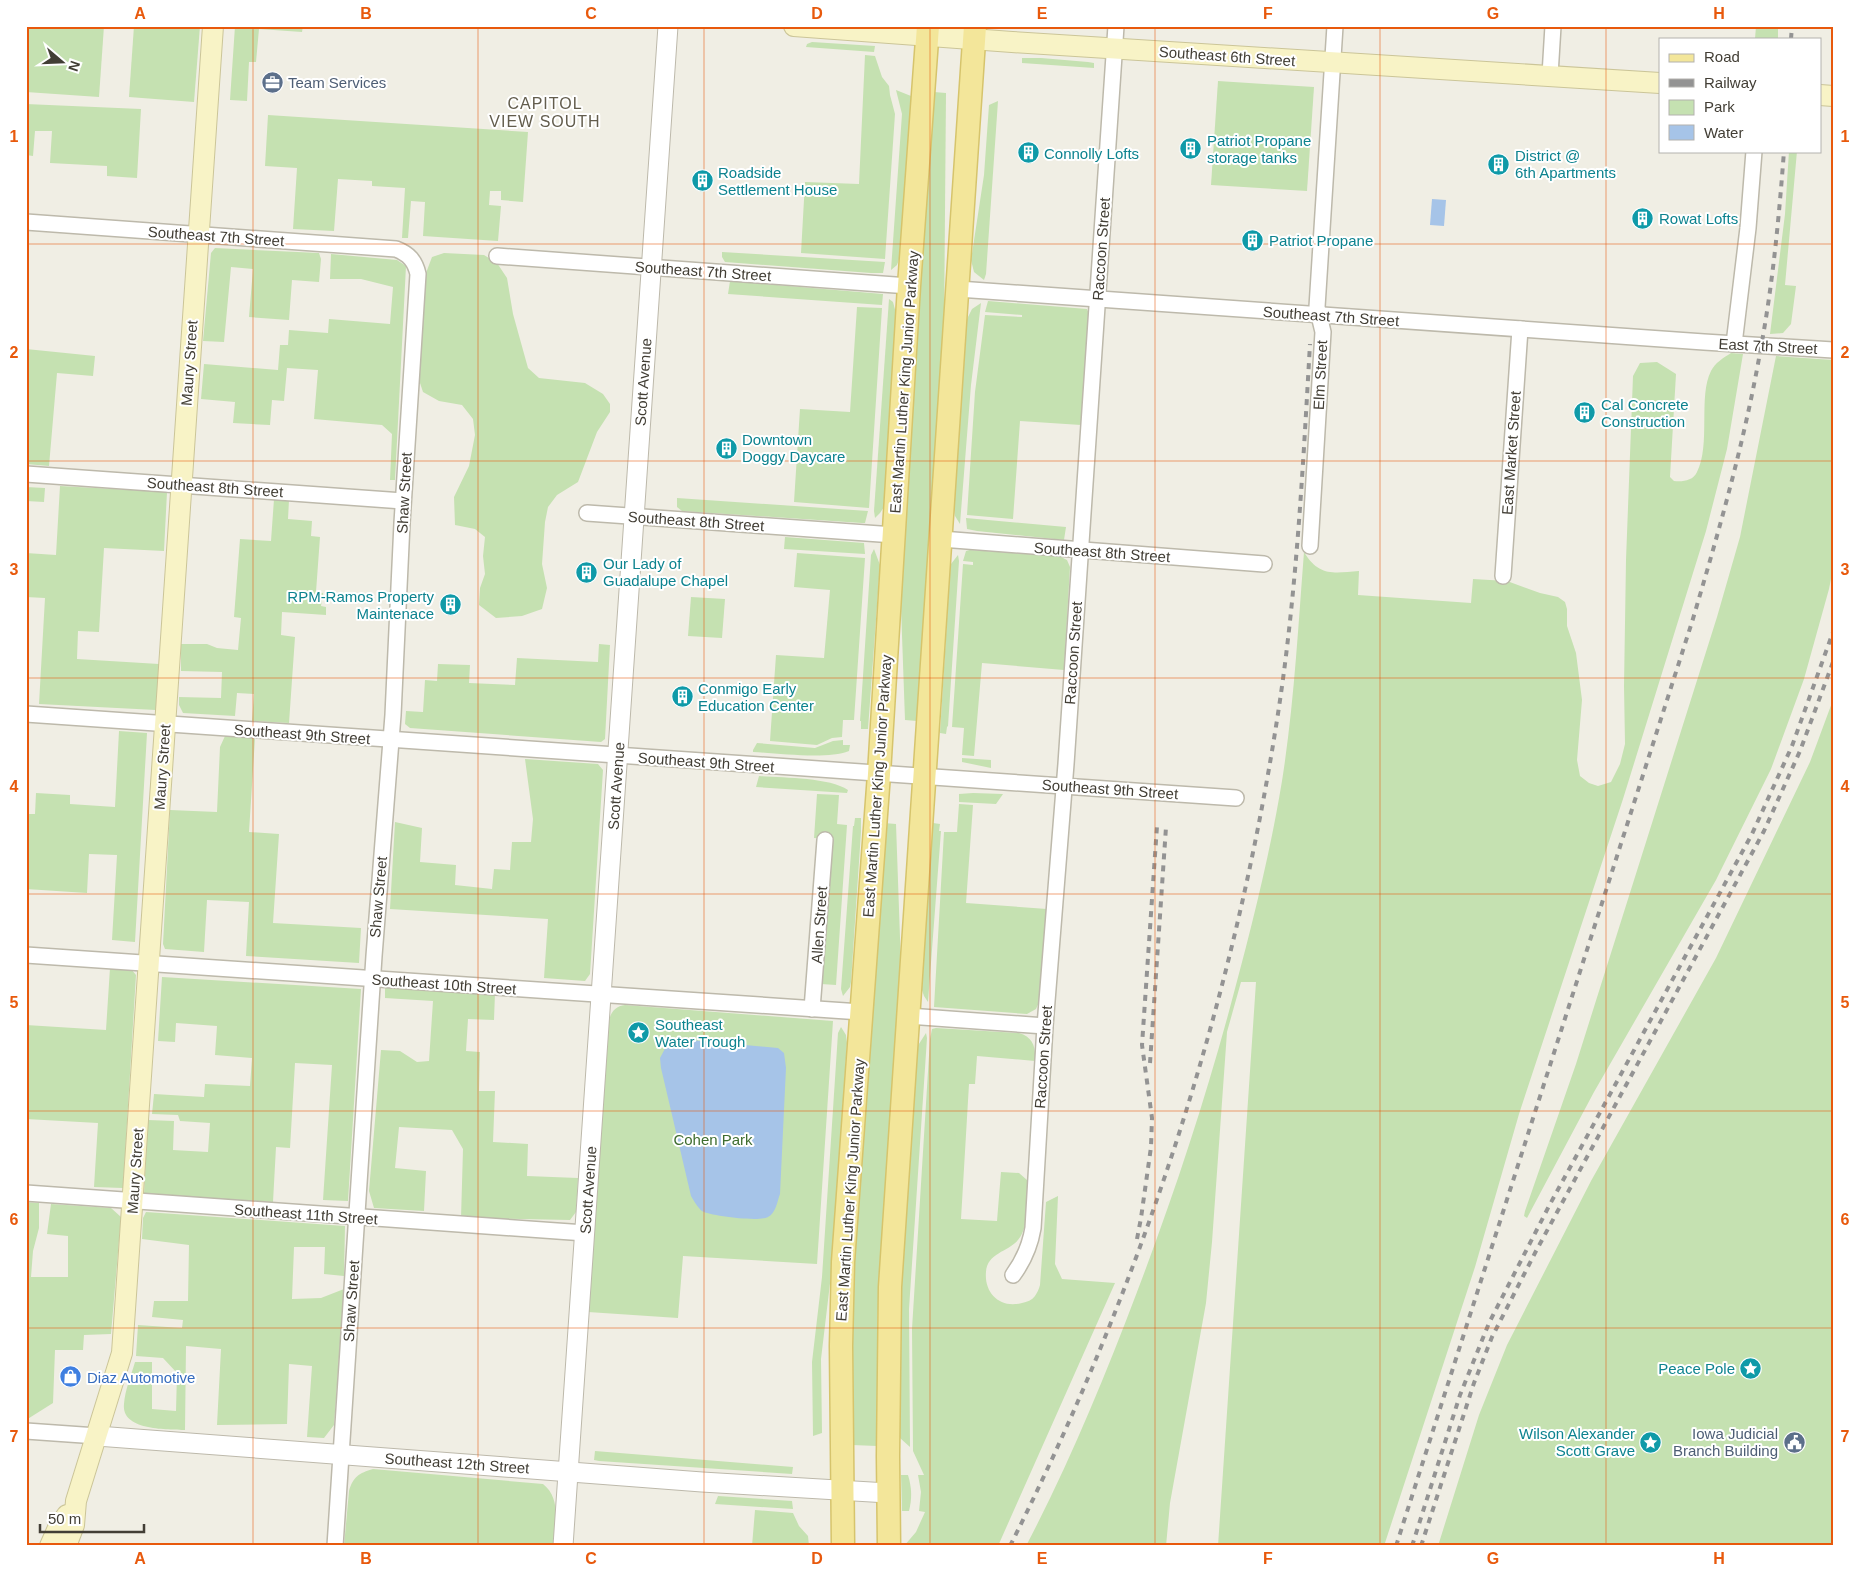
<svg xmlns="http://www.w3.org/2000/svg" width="1859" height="1572" font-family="Helvetica,sans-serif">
<rect width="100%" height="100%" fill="#f0eee4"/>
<!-- green -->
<g fill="#c5e1b1">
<path d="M26,26H104L99,97L26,92Z"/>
<path d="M134,26H200L194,102L129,97Z"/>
<path d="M235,26H303L302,32L259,29L256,62H249L247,101L230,100Z"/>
<path d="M1756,26H1778V39H1755Z"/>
<path d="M812,42L875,46L874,52L806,47L807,44Z"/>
<path d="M865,55L875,56L882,77L889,86L890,95L895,114L885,259L801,253L805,182L859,184Z"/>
<path d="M1022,58H1041L1088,62L1094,63V68L1022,63Z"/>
<path d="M1218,81L1314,87L1307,191L1211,185Z"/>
<path d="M896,90L911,96L901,254L897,265L891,270L902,114Z"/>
<path d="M934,92L946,93L944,332L917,721L905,720L900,579Z"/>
<path d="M998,101L986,274L984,280L974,272L971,260L984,175L989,105Z"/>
<path d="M26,104L141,109L137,178L107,176V166L50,163L52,131H35L33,156L26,155Z"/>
<path d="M268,115L528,132L523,202L501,200V191H490L489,205L501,206L498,241L423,236L425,202L411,201L408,238H402L405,188L372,186V181L338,179L334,231L293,229L297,168L265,166Z"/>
<path d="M1789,151H1797L1785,285L1796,286L1791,324L1783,333L1770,334L1785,214Z"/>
<path d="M215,248L319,253L321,259L319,282L292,280L289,320L249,317L253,269L231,267L224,342L203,341L211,253Z"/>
<path d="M722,252L885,262L883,273H871L725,262L722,257Z"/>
<path d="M444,253L484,255L497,263L507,278L513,314L528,368L539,378L585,383L603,394L610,404V412L597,432L578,482L557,495L548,507L545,522L542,564L547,588L542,609L522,616L496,618L479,605L480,588L485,574L483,556L485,537L475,529L455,525L454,497L469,466L475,435L473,419L462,405L439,401L423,392L419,380L426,273L432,257Z"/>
<path d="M331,254L397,260L406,266L395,480H390L392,434L382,425L314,419L318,370L287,368L284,401L272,400L270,425L233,423L235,402L201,399L204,364L278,370L280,345H288L289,330L328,333L329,319L390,324L393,287L361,279H330Z"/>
<path d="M730,281L883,294L882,305L728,294Z"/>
<path d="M889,299L893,302L897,317L884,507L880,513L875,518L874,511Z"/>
<path d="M988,301L1087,309L1089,314L1081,425L1020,421L1013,519L967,515L975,392L985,315L1022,317V315L985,312Z"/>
<path d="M981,303L971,385L960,524L955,516L954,510L967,319L972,309Z"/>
<path d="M857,307L882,308L869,508L794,502L800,409L850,412Z"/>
<path d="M26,349L95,356L93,376L57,373L49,466L26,464Z"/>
<path d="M1731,353L1743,354L1727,449L1706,531L1623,799L1519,1114L1475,1267L1384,1546H1218L1256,982H1241L1227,1032L1212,1242L1206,1303L1170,1503L1166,1546H1026C1069,1464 1104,1379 1137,1292C1172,1200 1202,1110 1228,1015C1249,937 1269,860 1282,781C1294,705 1298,629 1304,552C1319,577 1334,573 1359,571L1358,595L1471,603L1473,579L1507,581L1540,593L1558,597L1565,602L1567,609V626L1576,653L1582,700L1577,760L1580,776L1589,783L1598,786L1611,782L1620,764L1625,744L1624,686L1626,560L1633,376L1640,363L1657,362L1676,374L1670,477L1674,481C1682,482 1693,481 1697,472C1711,445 1698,396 1711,371C1715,363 1723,358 1731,353Z"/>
<path d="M1776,356L1833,360V569L1829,589L1804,679L1771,769L1716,880L1594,1092L1527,1218L1524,1216L1525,1211L1576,1064L1717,617L1740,537Z"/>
<path d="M60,486L167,492L164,551L104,548L99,632L78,631L77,659L159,664L156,710L39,704L45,598L26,597V553L56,555Z"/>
<path d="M26,487L45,488L44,502L26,501Z"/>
<path d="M677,498L868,511L865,523H862L682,511L677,507Z"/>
<path d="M274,499L289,500L288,519L312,521L311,536L320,537L316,592L323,593L321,606L326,607V615L282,612L281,635L295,637L289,723L252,721L254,694L237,693L235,716L183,713L179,705V697L221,698L222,672L181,671V644H207L217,648L238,650L241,618L234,617L240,539L271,541Z"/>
<path d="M966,518L1066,527L1064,540L977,531L967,529Z"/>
<path d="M785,537L864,543L865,554L784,549Z"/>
<path d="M874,549L880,565L868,729H861V721H860L871,555Z"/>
<path d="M970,550L1059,556L1067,560L1070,567L1064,670L982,663L974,756L962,755L964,728L952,727L963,564L973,565V562L963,561L966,551Z"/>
<path d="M797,553L865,558L854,720H843L842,737L832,738L817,745L770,741L776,655L824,658L830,590L794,587Z"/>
<path d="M958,555L959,561L948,726L947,727L946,734L940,733L950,570L951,564Z"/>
<path d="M691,597L725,599L722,638L688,636Z"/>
<path d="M599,644L610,645L605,739L601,742L410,728L405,724L406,711L423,712L425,680L437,681L438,664L470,665L469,683L515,685L517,658L598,662Z"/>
<path d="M1833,700V1546H1438L1479,1415L1507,1345L1591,1181L1716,958L1810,762Z"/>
<path d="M119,731L147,733L135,942L112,940L117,855L89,854L87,893L26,889V814H35L36,793L70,795V804L115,807Z"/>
<path d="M225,736L255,738L249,832L279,834L273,923L361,928L359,963L246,956L249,902L207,900L204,952L165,949L163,944L170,810L217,812L220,747Z"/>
<path d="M843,740V745H850L849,751C826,760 779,753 753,752V750L757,743L815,748L833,741Z"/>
<path d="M962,758L991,760V768L962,762Z"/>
<path d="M525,759L598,764L603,770L590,974L585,981L544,978L548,919L390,909L395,822L422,828L420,862L456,865L455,885L492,889L494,869L510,870L512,842H531L533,819Z"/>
<path d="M759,776C782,778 829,777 848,790L847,793L756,787Z"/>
<path d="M973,793L1003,794L996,804L959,802V794Z"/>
<path d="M817,794L839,795L837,824L847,825L836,985L821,984L831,839L814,838Z"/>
<path d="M959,804L973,805L966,903L1047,909L1041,998L1036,1009L1027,1014L934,1007L944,832H957Z"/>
<path d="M855,818H861V832L851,982L850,987L843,996L841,989L853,826H854Z"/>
<path d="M884,823L896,824L901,966L877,1323L878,1440L877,1446L852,1445L851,1317L854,1252Z"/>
<path d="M933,823L940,824L939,831H941L928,1002L924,996L921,987Z"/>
<path d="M110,968L131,969L136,975L123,1188L94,1187L98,1123L26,1119V1025L106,1030Z"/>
<path d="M162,977L361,989L348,1201L323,1200L332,1065L295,1063L290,1148L276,1147L273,1202L144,1194L148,1120L174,1121L173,1150L208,1152L210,1123L180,1121L178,1115L152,1114L154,1094L204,1097L205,1084L250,1086L252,1058L215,1055L217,1026L176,1023L175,1042L158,1041Z"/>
<path d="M385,988L495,993L494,1020L468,1019L466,1051L480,1052L479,1091H495L493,1142L528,1144L527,1176L578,1178L576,1212L570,1220L461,1218L463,1149L452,1130L399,1127L395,1168L426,1171L424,1211L374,1208L369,1191L381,1050L400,1051L417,1062L429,1061L433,1001L385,998Z"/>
<path d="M625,1005L833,1021L817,1264L683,1256L678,1318L588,1312L609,1022C610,1012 616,1006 625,1005Z"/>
<path d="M841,1027L846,1035L847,1043L831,1275L821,1359L822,1433L813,1436L812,1362L822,1277L838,1033Z"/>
<path d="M936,1028L1019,1033C1033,1037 1036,1047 1035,1061L977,1056L975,1084H969L961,1219L997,1221L1001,1172L1019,1173L1027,1180C1027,1197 1030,1226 1018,1240C1008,1252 987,1253 986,1272C984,1293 1000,1309 1022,1303C1027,1302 1032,1300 1035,1296C1037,1293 1039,1289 1040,1285L1046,1202L1058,1196L1055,1264L1062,1279L1115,1283L998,1546H904L916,1532L925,1512L919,1511L921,1492L918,1475H924L913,1451L912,1329L930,1039L932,1029Z"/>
<path d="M926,1033L927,1038L909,1309L910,1447L900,1438L899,1335L901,1286L917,1047Z"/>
<path d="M26,1202L39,1203V1228L33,1251L31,1277H68V1236L47,1234L51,1204L111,1208L121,1217L111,1334L84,1335L83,1350H55L53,1403L26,1420Z"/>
<path d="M146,1212L345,1226L344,1276L324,1274L325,1247H294L292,1299L321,1298L344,1289L334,1425L324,1438L307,1437L312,1366L289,1364L287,1424L217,1425L221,1349L186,1346L185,1430C168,1429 121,1431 124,1404C125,1390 131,1376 135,1362H152V1409L176,1411L177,1373L163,1358L136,1356L138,1325L182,1328L183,1320L152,1317L154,1301H188L189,1245L142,1239L143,1218Z"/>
<path d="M595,1451L793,1467L792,1474L599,1461L594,1460Z"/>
<path d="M373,1469L543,1484C562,1499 555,1525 553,1546H344L349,1491C353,1477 359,1473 373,1469Z"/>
<path d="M901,1475H908C912,1488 912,1499 909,1511H902Z"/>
<path d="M718,1496L792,1501L793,1509L715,1504Z"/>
<path d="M755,1510L793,1513L799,1526L808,1536L809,1546H752Z"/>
</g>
<!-- water -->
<g fill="#a6c4e8">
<path d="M1432,199L1446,200L1444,226L1430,225Z"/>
<path d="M679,1039L778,1048L784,1053L786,1068L780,1194C777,1202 776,1213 768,1217C759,1222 710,1216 702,1211C698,1208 694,1201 691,1196L661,1068L660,1058L668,1043Z"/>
</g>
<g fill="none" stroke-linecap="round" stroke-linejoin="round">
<defs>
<g id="minor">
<path d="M1550,75L1553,26"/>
<path d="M26,222L396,249C409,254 415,261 418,274L402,523L393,715L374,956L335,1546"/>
<path d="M497,256L909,286"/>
<path d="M958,289L1704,342L1833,350"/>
<path d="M1734,344L1748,228L1754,151"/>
<path d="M26,474L403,501"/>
<path d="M587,513L894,535"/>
<path d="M941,539L1264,564"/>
<path d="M1310,546L1323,332L1317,307L1335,26"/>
<path d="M1503,576L1520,329"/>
<path d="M26,714L1236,798"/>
<path d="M26,955L861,1012"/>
<path d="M812,1009L825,840"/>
<path d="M908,1016L1045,1026"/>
<path d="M26,1193L585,1233"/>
<path d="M1013,1275C1024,1260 1030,1246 1033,1228L1045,1026L1066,764L1116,26"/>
<path d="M26,1431L97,1436"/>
</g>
<g id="tertiary">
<path d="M97,1436L702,1482L888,1493"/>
<path d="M563,1546L668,26"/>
</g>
<g id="secondary">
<path d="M794,26L1012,42L1660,83"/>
<path d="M1820,95L1833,96"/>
<path d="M50,1546L58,1528L67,1515"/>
<path d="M66,1546L74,1525L76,1501L122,1353L213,26"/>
</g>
<g id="primary">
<path d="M843,1546L841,1346L843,1262L879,774L909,286L928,26"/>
<path d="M889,1546L888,1456L890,1287L975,26"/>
</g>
</defs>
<!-- minor casing -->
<use href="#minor" stroke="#bdb9ab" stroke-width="18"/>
<!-- tertiary casing -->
<use href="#tertiary" stroke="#bdb9ab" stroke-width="21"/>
<!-- secondary casing -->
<use href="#secondary" stroke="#cbc598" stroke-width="22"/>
<!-- primary casing -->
<use href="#primary" stroke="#d6c46c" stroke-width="25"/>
<!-- minor -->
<use href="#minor" stroke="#fff" stroke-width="15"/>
<!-- tertiary -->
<use href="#tertiary" stroke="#fff" stroke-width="19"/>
<!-- secondary -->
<use href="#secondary" stroke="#f8f3c6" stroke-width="20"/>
<!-- primary -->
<use href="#primary" stroke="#f3e69a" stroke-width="22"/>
<!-- rail -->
<g stroke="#939393" stroke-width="4" stroke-dasharray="6 6" stroke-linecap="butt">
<path d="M1791,39L1792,26"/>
<path d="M1150,1063L1166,827"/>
<path d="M1137,1239L1141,1218L1151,1147L1152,1118L1142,1045L1157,826"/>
<path d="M1010,1546C1143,1282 1235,999 1279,707C1297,587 1303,465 1310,344"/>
<path d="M1396,1546L1692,622C1719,531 1745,440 1761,347C1773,282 1779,217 1784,151"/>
<path d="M1412,1546L1460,1395L1489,1323L1549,1206L1752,834L1792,746L1833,632"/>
<path d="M1421,1546L1474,1383L1492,1337L1536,1251L1764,831L1800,751L1833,662"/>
</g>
</g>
<!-- grid -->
<path fill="none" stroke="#e8590c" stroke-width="1" stroke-opacity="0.55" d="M253,26V1546M478,26V1546M704,26V1546M930,26V1546M1155,26V1546M1380,26V1546M1606,26V1546M26,244H1833M26,461H1833M26,678H1833M26,894H1833M26,1111H1833M26,1328H1833"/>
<!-- icons -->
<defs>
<symbol id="office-disc" viewBox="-11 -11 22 22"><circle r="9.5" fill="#5c6f8a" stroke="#fff"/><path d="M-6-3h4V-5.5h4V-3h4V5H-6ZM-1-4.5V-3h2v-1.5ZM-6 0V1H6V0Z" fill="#fff"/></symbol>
<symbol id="building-disc" viewBox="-11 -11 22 22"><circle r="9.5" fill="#0f9aa8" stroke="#fff"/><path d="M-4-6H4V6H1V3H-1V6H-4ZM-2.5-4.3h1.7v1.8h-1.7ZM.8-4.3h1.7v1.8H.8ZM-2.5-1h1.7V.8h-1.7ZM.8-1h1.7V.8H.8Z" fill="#fff"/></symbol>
<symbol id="sight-disc" viewBox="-11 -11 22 22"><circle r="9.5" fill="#0f9aa8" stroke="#fff"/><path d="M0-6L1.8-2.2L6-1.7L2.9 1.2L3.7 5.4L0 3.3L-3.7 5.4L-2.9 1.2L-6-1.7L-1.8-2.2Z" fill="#fff"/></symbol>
<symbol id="shop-disc" viewBox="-11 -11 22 22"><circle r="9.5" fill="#3f7fe0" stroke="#fff"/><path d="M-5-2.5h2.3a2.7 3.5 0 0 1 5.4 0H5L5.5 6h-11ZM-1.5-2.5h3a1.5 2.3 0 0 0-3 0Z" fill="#fff"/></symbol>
<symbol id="civic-disc" viewBox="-11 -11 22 22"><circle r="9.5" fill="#5c6f8a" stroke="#fff"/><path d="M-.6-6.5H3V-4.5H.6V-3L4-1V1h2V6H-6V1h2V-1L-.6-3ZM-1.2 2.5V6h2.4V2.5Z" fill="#fff"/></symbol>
</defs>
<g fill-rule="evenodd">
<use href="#office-disc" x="260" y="70" width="25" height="25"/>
<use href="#building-disc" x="1178" y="136" width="25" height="25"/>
<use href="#building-disc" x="1016" y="140" width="25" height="25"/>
<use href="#building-disc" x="1486" y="152" width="25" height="25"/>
<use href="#building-disc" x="690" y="168" width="25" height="25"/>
<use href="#building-disc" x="1630" y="206" width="25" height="25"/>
<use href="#building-disc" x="1240" y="228" width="25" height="25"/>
<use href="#building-disc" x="1572" y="400" width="25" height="25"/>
<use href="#building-disc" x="714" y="436" width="25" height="25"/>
<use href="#building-disc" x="574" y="560" width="25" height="25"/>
<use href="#building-disc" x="438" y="592" width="25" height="25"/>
<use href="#building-disc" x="670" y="684" width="25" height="25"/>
<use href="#sight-disc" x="626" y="1020" width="25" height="25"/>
<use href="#sight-disc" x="1738" y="1356" width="25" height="25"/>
<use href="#shop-disc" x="58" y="1364" width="25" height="25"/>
<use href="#sight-disc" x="1638" y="1430" width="25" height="25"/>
<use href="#civic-disc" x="1782" y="1430" width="25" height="25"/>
</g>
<g text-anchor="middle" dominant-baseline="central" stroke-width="4" stroke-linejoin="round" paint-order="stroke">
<!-- street labels -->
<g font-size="15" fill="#423e35" stroke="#fff">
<text transform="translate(1227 56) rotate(4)">Southeast 6th Street</text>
<text transform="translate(216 236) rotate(4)">Southeast 7th Street</text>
<text transform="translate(1101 249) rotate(-86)">Raccoon Street</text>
<text transform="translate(703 271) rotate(4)">Southeast 7th Street</text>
<text transform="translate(1331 316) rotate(4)">Southeast 7th Street</text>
<text transform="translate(1768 346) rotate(3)">East 7th Street</text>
<text transform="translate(189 363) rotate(-86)">Maury Street</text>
<text transform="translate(1320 375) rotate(-87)">Elm Street</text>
<text transform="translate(643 382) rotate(-86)">Scott Avenue</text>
<text transform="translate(904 382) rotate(-86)">East Martin Luther King Junior Parkway</text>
<text transform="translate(1511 453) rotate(-86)">East Market Street</text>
<text transform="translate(215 487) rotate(4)">Southeast 8th Street</text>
<text transform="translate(404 493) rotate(-87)">Shaw Street</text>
<text transform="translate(696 521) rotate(4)">Southeast 8th Street</text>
<text transform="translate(1102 552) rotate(4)">Southeast 8th Street</text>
<text transform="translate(1073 653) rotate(-86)">Raccoon Street</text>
<text transform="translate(302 734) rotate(4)">Southeast 9th Street</text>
<text transform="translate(706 762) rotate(4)">Southeast 9th Street</text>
<text transform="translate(162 767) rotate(-86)">Maury Street</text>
<text transform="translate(616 786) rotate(-86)">Scott Avenue</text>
<text transform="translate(877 786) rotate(-86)">East Martin Luther King Junior Parkway</text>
<text transform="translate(1110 789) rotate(4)">Southeast 9th Street</text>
<text transform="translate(378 897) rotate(-85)">Shaw Street</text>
<text transform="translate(819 925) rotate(-86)">Allen Street</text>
<text transform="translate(444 984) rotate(4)">Southeast 10th Street</text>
<text transform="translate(1043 1057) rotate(-86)">Raccoon Street</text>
<text transform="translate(135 1171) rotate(-86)">Maury Street</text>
<text transform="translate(588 1190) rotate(-86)">Scott Avenue</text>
<text transform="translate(850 1190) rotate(-86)">East Martin Luther King Junior Parkway</text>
<text transform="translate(306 1214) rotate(4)">Southeast 11th Street</text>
<text transform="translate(351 1301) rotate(-86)">Shaw Street</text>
<text transform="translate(457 1463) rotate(4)">Southeast 12th Street</text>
</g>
<!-- service labels -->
<g font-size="15" fill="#4e5e75" stroke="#fff" text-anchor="start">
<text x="288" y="82">Team Services</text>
<text x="1778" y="1433" text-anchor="end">Iowa Judicial<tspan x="1778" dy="17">Branch Building</tspan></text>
</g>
<!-- culture labels -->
<g font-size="15" fill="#0d838f" stroke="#fff" text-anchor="start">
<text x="1207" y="140">Patriot Propane<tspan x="1207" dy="17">storage tanks</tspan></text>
<text x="1044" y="153">Connolly Lofts</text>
<text x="1515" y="155">District @<tspan x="1515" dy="17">6th Apartments</tspan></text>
<text x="718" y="172">Roadside<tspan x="718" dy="17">Settlement House</tspan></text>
<text x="1659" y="218">Rowat Lofts</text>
<text x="1269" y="240">Patriot Propane</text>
<text x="1601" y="404">Cal Concrete<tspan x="1601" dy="17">Construction</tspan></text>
<text x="742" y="439">Downtown<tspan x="742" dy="17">Doggy Daycare</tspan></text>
<text x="603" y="563">Our Lady of<tspan x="603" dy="17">Guadalupe Chapel</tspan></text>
<text x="434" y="596" text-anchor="end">RPM-Ramos Property<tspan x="434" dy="17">Maintenace</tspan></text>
<text x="698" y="688">Conmigo Early<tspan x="698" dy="17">Education Center</tspan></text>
<text x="655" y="1024">Southeast<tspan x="655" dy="17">Water Trough</tspan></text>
<text x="1735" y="1368" text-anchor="end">Peace Pole</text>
<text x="1635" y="1433" text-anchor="end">Wilson Alexander<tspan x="1635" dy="17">Scott Grave</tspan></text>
</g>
<!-- park labels -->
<g font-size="15" fill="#3e6d2f" stroke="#fff">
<text x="713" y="1139">Cohen Park</text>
</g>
<!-- shop labels -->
<g font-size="15" fill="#366cbe" stroke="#fff" text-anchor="start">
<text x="87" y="1377">Diaz Automotive</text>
</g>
<!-- neighbourhood labels -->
<g font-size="16" letter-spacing="1" fill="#635d4d" stroke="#fff">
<text x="545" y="103">CAPITOL<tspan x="545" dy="18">VIEW SOUTH</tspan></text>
</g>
</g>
<!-- border -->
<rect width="1859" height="1572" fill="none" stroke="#ffffff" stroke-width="55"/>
<!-- legend -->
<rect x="1659" y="38" width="162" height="115" fill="#ffffff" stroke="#b3b2ae"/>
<rect x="1669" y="54" width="25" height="8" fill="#f3e69a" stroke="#b3b2ae"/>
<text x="1704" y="62" font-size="15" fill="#423e35">Road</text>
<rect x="1669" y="79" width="25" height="8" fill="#939393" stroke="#b3b2ae"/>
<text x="1704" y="88" font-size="15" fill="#423e35">Railway</text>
<rect x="1669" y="100" width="25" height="15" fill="#c5e1b1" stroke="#b3b2ae"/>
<text x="1704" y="112" font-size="15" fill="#423e35">Park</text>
<rect x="1669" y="125" width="25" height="15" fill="#a6c4e8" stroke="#b3b2ae"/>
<text x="1704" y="138" font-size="15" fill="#423e35">Water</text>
<!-- north arrow -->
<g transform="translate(62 62) rotate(109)" stroke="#ffffff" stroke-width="4" paint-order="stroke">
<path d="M0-4L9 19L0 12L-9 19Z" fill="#423e35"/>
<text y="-8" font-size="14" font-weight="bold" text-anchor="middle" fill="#423e35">N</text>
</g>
<!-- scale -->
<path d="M40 1524v8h104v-8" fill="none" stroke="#423e35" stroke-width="2.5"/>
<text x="48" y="1524" font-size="15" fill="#423e35" stroke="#ffffff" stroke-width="4" paint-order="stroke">50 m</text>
<rect x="28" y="28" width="1804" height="1516" fill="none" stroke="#e8590c" stroke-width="2"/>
<g font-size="16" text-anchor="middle" font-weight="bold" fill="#e8590c">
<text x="140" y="19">A</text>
<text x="366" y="19">B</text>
<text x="591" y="19">C</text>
<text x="817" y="19">D</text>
<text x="1042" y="19">E</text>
<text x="1268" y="19">F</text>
<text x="1493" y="19">G</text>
<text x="1719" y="19">H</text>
<text x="14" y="142">1</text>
<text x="1845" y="142">1</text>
<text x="14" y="358">2</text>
<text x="1845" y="358">2</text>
<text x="14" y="575">3</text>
<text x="1845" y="575">3</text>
<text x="14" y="792">4</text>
<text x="1845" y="792">4</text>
<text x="14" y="1008">5</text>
<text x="1845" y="1008">5</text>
<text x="14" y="1225">6</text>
<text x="1845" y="1225">6</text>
<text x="14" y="1442">7</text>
<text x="1845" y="1442">7</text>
<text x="140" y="1564">A</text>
<text x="366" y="1564">B</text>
<text x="591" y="1564">C</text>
<text x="817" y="1564">D</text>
<text x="1042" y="1564">E</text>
<text x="1268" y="1564">F</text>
<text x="1493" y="1564">G</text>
<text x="1719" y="1564">H</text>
</g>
</svg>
